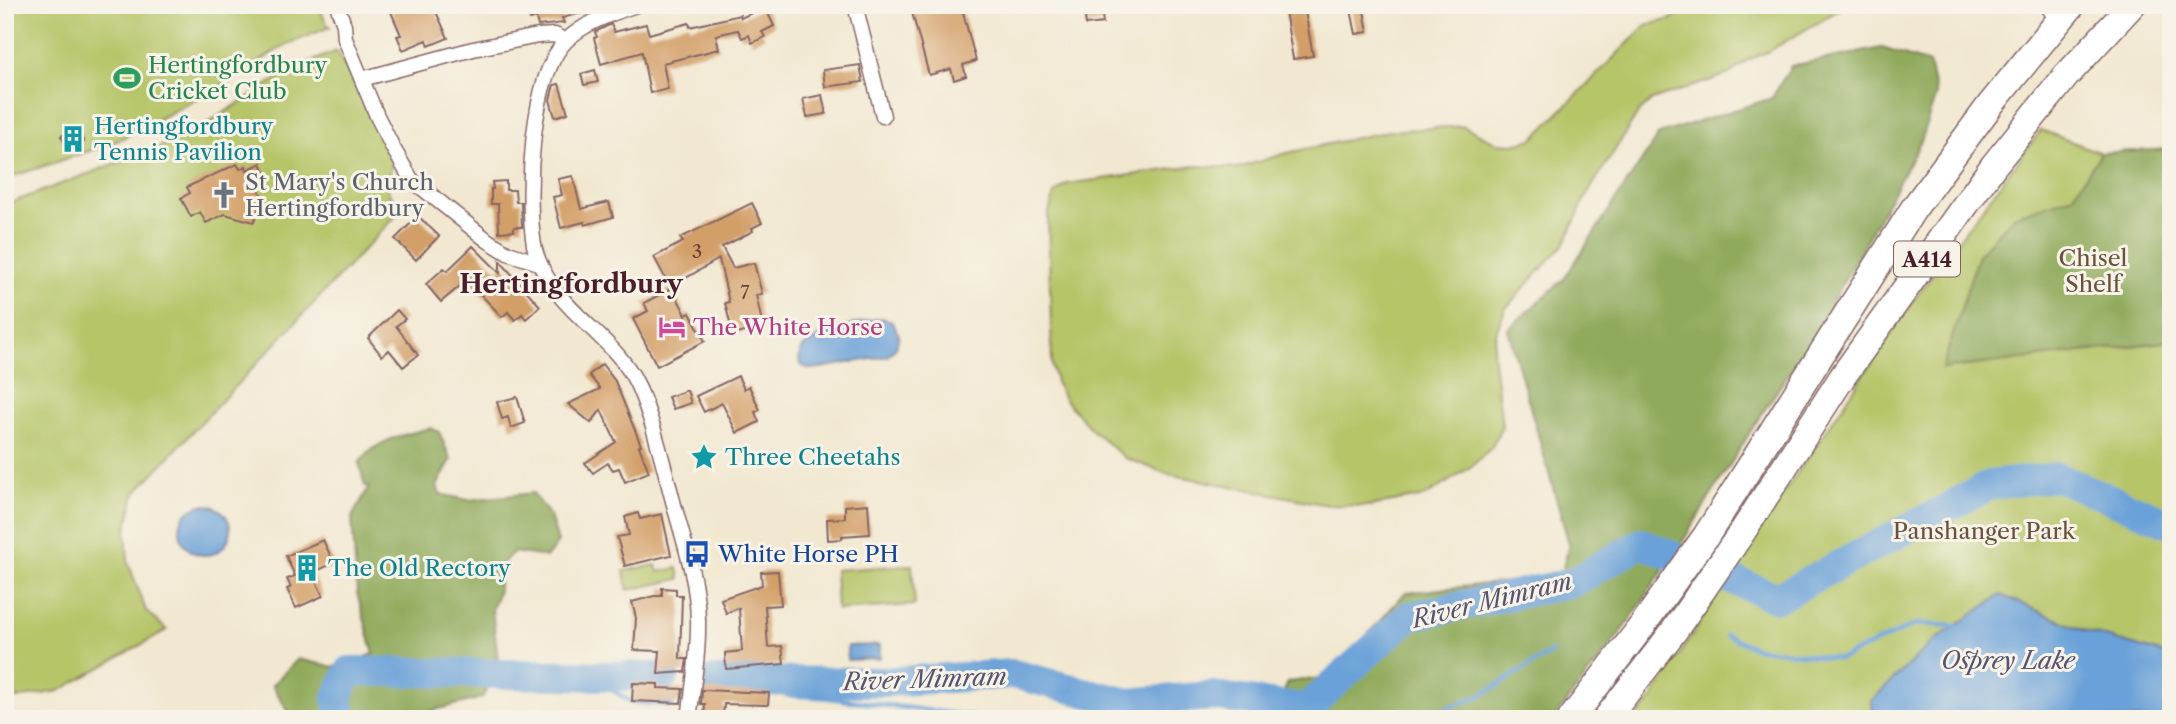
<svg xmlns="http://www.w3.org/2000/svg" width="2176" height="724" font-family="'Libre Caslon Text',serif">
<rect width="100%" height="100%" fill="#f7f3e8"/>
<filter id="ink" filterUnits="userSpaceOnUse"><feTurbulence type="fractalNoise" baseFrequency=".0143" numOctaves="2"/><feDisplacementMap in="SourceGraphic" scale="14" xChannelSelector="R" yChannelSelector="G"/><feConvolveMatrix kernelMatrix="1 2 1 2 8 2 1 2 1" color-interpolation-filters="sRGB"/></filter>
<filter id="wash" filterUnits="userSpaceOnUse"><feTurbulence type="fractalNoise" baseFrequency=".00686" numOctaves="4" result="noise"/><feDisplacementMap in="SourceGraphic" scale="28" xChannelSelector="R" yChannelSelector="G"/><feGaussianBlur stdDeviation="1.57" result="paint"/><feColorMatrix in="noise" values="0 0 0 0 0 0 0 0 0 0 0 0 0 0 0 0 0 1.4 0 .05"/><feComposite in="paint" operator="in"/></filter>
<g filter="url(#wash)">
<rect width="100%" height="100%" fill="#f2e8d1"/>
<!-- green -->
<g fill="#b5c568" stroke="#80724a" stroke-width="2">
<path d="M5,5H319L326,23L330,27L284,46L225,84L113,143L5,179Z"/>
<path d="M1681,5H1847L1769,51L1748,60L1729,74L1652,100L1638,113L1586,196L1565,243L1505,309L1496,333L1493,351L1502,426L1492,447L1472,466L1426,496L1369,506L1328,505L1168,474L1125,458L1091,429L1064,399L1056,382L1052,365L1048,216L1054,194L1067,184L1195,166L1238,168L1287,153L1389,131L1463,126L1497,143L1513,144L1533,139L1646,25L1672,19Z"/>
<path d="M337,51L391,156V171L387,179L389,194L404,207L135,493L126,531L128,562L146,611L167,630L59,691L5,700V205L162,146L200,128L291,70Z"/>
<path d="M2041,130L2101,153L2171,149V719H1635L1649,703L1747,548L1921,290Z"/>
<path d="M656,565L658,572L678,568L680,579L628,590L624,571Z"/>
<path d="M912,565L915,605L837,610L835,570Z"/>
</g>
<!-- forest -->
<g fill="#90aa5c" stroke="#6d6444" stroke-width="2">
<path d="M1882,48L1929,63L1936,94L1921,141L1816,332L1757,421L1681,544L1623,630L1553,719H1273L1288,682L1329,677L1405,593L1561,576L1569,544L1508,329L1564,279L1659,134L1772,98L1791,66Z"/>
<path d="M2171,149V341L1942,369L1978,255L2014,216L2073,196L2101,153Z"/>
<path d="M431,428L439,432L451,460L437,486L440,494L468,500L533,493L550,516L558,542L547,557L513,552L499,567V590L492,609L499,668L482,698L431,711L419,719H293L272,685L298,659L334,667L374,654L357,593L352,517L369,487L365,486L359,463C377,439 403,435 431,428Z"/>
</g>
<!-- water -->
<g fill="#6aa1d8" stroke="#5a6082" stroke-width="2">
<path d="M883,318L891,321L899,335L896,348L887,356L821,368L809,369L800,364C799,361 799,356 800,353C806,335 866,320 883,318Z"/>
<circle cx="205" cy="530" r="25"/>
<path d="M2001,595L2085,631L2171,656V719H1875L1871,701L1932,642Z"/>
<path d="M880,645V658L847,660V646Z"/>
</g>
<g fill="none" stroke-linecap="round" stroke-linejoin="round">
<!-- stream -->
<g stroke="#6aa1d8" stroke-width="5">
<path d="M1726,635L1755,648L1840,659L1917,624L1956,626"/>
<path d="M589,675L631,702L672,705"/>
<path d="M787,695L823,697L970,716L979,719"/>
<path d="M1417,719L1482,695L1552,652"/>
</g>
<!-- river -->
<g stroke="#6aa1d8" stroke-width="30">
<path d="M711,681L881,682L1013,674L1128,703L1212,696L1306,709L1409,616L1572,583L1641,543L1777,598L1990,485L2057,477L2171,524"/>
<path d="M343,719L337,698L350,671L664,677"/>
</g>
</g>
<g id="blocks">
<!-- building -->
<g fill="#d39f68">
<path d="M388,5H433L448,38L429,46L427,40L403,50L397,36L401,35Z"/>
<path d="M525,5H605V6L589,13V11L562,18L564,23L538,26L536,18L530,20Z"/>
<path d="M910,5H961L976,61L963,65L966,76L954,80L951,69L929,75Z"/>
<path d="M1083,5H1101L1103,23L1086,25Z"/>
<path d="M1284,5H1304L1313,56L1293,59Z"/>
<path d="M1350,5H1363L1368,32L1356,34Z"/>
<path d="M765,7L774,26L762,32L765,37L752,43L749,35L742,38L738,30L716,35L719,49L663,63L668,89L650,93L642,52L601,64L594,38L597,37L595,32L611,24L614,32L646,24L649,34L689,23L690,27L740,15L741,18Z"/>
<path d="M860,65L863,82L825,87L823,70Z"/>
<path d="M595,70L598,82L584,85L581,74Z"/>
<path d="M559,84L568,113L555,117L550,100L554,85Z"/>
<path d="M822,95L826,114L807,117L803,99Z"/>
<path d="M77,129L84,142L68,150L61,136Z"/>
<path d="M261,163L268,179L256,184L263,198L254,222L225,214L206,223L200,212L191,217L181,198L190,193L187,187L237,164L240,169L246,166L247,170Z"/>
<path d="M573,176L581,209L609,202L613,217L585,225L584,222L561,228L553,197L562,195L558,179Z"/>
<path d="M506,181V190H515L516,202H521L522,227H514V231L499,232L498,204H491V189H493L492,182Z"/>
<path d="M752,203L762,223L752,228L753,231L722,247L733,268L754,263L762,294L756,295L763,327L733,335L725,303L729,302L719,259L670,287L654,257L683,242L680,238Z"/>
<path d="M418,216L439,236L416,260L395,239Z"/>
<path d="M473,246L500,273V261L540,306L526,319L522,314L515,320L508,312L502,317L467,280L441,302L426,284L444,268L447,271Z"/>
<path d="M672,288L686,315L690,313L705,341L657,366L633,319L648,311L644,303Z"/>
<path d="M397,310L405,319L396,326L418,355L403,367L389,350L382,356L368,338Z"/>
<path d="M602,364L615,381L641,445L639,446L649,472L625,482L619,468L613,470L608,463L593,473L585,463L616,442L601,410L591,423L568,404L600,389L589,375Z"/>
<path d="M738,376L744,389L749,386L760,410L755,412L759,422L737,433L722,403L704,412L696,396Z"/>
<path d="M687,390L691,403L673,409L668,397Z"/>
<path d="M517,397L525,423L511,428L508,417L502,419L497,402Z"/>
<path d="M868,504L870,534L842,536V539L828,540L827,519L845,518V506Z"/>
<path d="M638,513L640,519L662,514L671,555L625,566L617,537L629,535L625,517Z"/>
<path d="M323,540L334,563L312,573L323,596L296,608L287,589L291,587L287,579L295,576L286,556Z"/>
<path d="M778,571L781,605L765,606L768,647L782,646L784,664L726,669L725,653L742,651L739,608L726,613L721,599L762,585L761,572Z"/>
<path d="M662,588L676,589V595H682L680,659H687L685,672L658,674L660,651L634,650L636,618L632,602L654,596H662Z"/>
<path d="M633,683L658,684V688L683,689L681,703L632,701Z"/>
<path d="M702,690L769,693L768,705L724,704L723,719H704L705,704H701Z"/>
</g>
</g>
</g>
<g filter="url(#ink)">
<use href="#blocks" fill-opacity="0" stroke="#856565" stroke-width="2"/>
<g fill="none" stroke-linecap="round" stroke-linejoin="round">
<defs>
<g id="street">
<path d="M337,5L344,25L345,39L377,116L393,148L411,179L487,240L508,253L539,263"/>
<path d="M636,5C613,13 583,23 566,41C530,76 526,198 534,245C536,258 542,269 548,279C571,318 619,344 637,384C654,422 663,464 674,505C684,542 697,580 698,619C699,652 693,686 689,719"/>
<path d="M855,5L883,116"/>
<path d="M2047,5L2057,20"/>
<path d="M362,79L473,49L538,36L555,35L565,41"/>
</g>
<g id="highway">
<path d="M1571,719L1642,626L1706,536L1914,208L1991,104L2072,5"/>
<path d="M1606,719L1674,631L1743,531L1843,376L1994,165L2066,76L2132,5"/>
</g>
</defs>
<!-- street casing -->
<use href="#street" stroke="#856565" stroke-width="17"/>
<!-- highway casing -->
<use href="#highway" stroke="#856565" stroke-width="29"/>
<!-- street -->
<use href="#street" stroke="#fff" stroke-width="14"/>
<!-- highway -->
<use href="#highway" stroke="#fff" stroke-width="26"/>
</g>
</g>
<!-- icons -->
<defs>
<symbol id="stadium-bare" viewBox="-9 -9 18 18"><path d="M0-5a6.5 5 0 1 0 0 10a6.5 5 0 1 0 0-10ZM-3.5-1.8h7v3.6h-7Z" fill="#2e9e5b" stroke="#f7f3e8" stroke-width="2.5" paint-order="stroke"/></symbol>
<symbol id="building-bare" viewBox="-9 -9 18 18"><path d="M-4-6H4V6H1V3H-1V6H-4ZM-2.5-4.3h1.7v1.8h-1.7ZM.8-4.3h1.7v1.8H.8ZM-2.5-1h1.7V.8h-1.7ZM.8-1h1.7V.8H.8Z" fill="#0f9aa8" stroke="#f7f3e8" stroke-width="2.5" paint-order="stroke"/></symbol>
<symbol id="church-bare" viewBox="-9 -9 18 18"><path d="M-1.2-6h2.4v3.5h3.3v2.4h-3.3V6h-2.4V-.1h-3.3v-2.4h3.3Z" fill="#6b7280" stroke="#f7f3e8" stroke-width="2.5" paint-order="stroke"/></symbol>
<symbol id="hotel-bare" viewBox="-9 -9 18 18"><path d="M-6-4.5h1.5V1H6V5H4.5V3h-9V5H-6ZM-4 0a1.8 1.8 0 1 1 3.6 0ZM.5 0V-2.5h3Q6-2.5 6 0Z" fill="#d1479c" stroke="#f7f3e8" stroke-width="2.5" paint-order="stroke"/></symbol>
<symbol id="sight-bare" viewBox="-9 -9 18 18"><path d="M0-6L1.8-2.2L6-1.7L2.9 1.2L3.7 5.4L0 3.3L-3.7 5.4L-2.9 1.2L-6-1.7L-1.8-2.2Z" fill="#0f9aa8" stroke="#f7f3e8" stroke-width="2.5" paint-order="stroke"/></symbol>
<symbol id="bus-bare" viewBox="-9 -9 18 18"><path d="M-5-6H5V4H4V6H2V4H-2V6H-4V4H-5ZM-3.5-4V0h7V-4ZM-3.5 1.2v1.5H-2V1.2ZM2 1.2v1.5H3.5V1.2Z" fill="#1a4fb4" stroke="#f7f3e8" stroke-width="2.5" paint-order="stroke"/></symbol>
</defs>
<g fill-rule="evenodd">
<use href="#stadium-bare" x="108" y="59" width="38" height="38"/>
<use href="#building-bare" x="54" y="120" width="38" height="38"/>
<use href="#church-bare" x="205" y="176" width="38" height="38"/>
<use href="#hotel-bare" x="653" y="308" width="38" height="38"/>
<use href="#sight-bare" x="685" y="438" width="38" height="38"/>
<use href="#bus-bare" x="678" y="535" width="38" height="38"/>
<use href="#building-bare" x="288" y="549" width="38" height="38"/>
</g>
<g text-anchor="middle" dominant-baseline="central" stroke-width="6" stroke-linejoin="round" paint-order="stroke">
<!-- number labels -->
<g font-size="19" fill="#6c3f3a">
<text x="697" y="251">3</text>
<text x="745" y="292">7</text>
</g>
<!-- shield labels -->
<rect fill="#f7f3e8" stroke="#7e5f64" stroke-width="2" x="1894" y="241.5" width="66" height="35" rx="5"/>
<g font-size="21" font-weight="bold" fill="#4a1f2b">
<text x="1927" y="259">A414</text>
</g>
<!-- leisure labels -->
<g font-size="23" fill="#27864d" stroke="#f7f3e8" text-anchor="start">
<text x="148" y="65">Hertingfordbury<tspan x="148" dy="26">Cricket Club</tspan></text>
</g>
<!-- culture labels -->
<g font-size="23" fill="#0d838f" stroke="#f7f3e8" text-anchor="start">
<text x="94" y="126">Hertingfordbury<tspan x="94" dy="26">Tennis Pavilion</tspan></text>
<text x="725" y="457">Three Cheetahs</text>
<text x="328" y="568">The Old Rectory</text>
</g>
<!-- worship labels -->
<g font-size="23" fill="#5b616d" stroke="#f7f3e8" text-anchor="start">
<text x="245" y="182">St Mary's Church<tspan x="245" dy="26">Hertingfordbury</tspan></text>
</g>
<!-- park labels -->
<g font-size="23" fill="#6a513d" stroke="#f7f3e8">
<text x="2093" y="258">Chisel<tspan x="2093" dy="26">Shelf</tspan></text>
<text x="1984" y="531">Panshanger Park</text>
</g>
<!-- hotel labels -->
<g font-size="23" fill="#b23c85" stroke="#f7f3e8" text-anchor="start">
<text x="693" y="327">The White Horse</text>
</g>
<!-- transit labels -->
<g font-size="23" fill="#164399" stroke="#f7f3e8" text-anchor="start">
<text x="718" y="554">White Horse PH</text>
</g>
<!-- water labels -->
<g font-size="24" font-style="italic" fill="#575370" stroke="#f7f3e8">
<text transform="translate(1492 600) rotate(-14)">River Mimram</text>
<text x="2008" y="660">Osprey Lake</text>
<text transform="translate(925 679) rotate(-2)">River Mimram</text>
</g>
<!-- quarter labels -->
<g font-size="26" font-weight="bold" fill="#4a1f2b" stroke="#f7f3e8">
<text x="571" y="284">Hertingfordbury</text>
</g>
</g>
<!-- margin -->
<rect width="2176" height="724" fill="none" stroke="#f7f3e8" stroke-width="28"/>
</svg>
